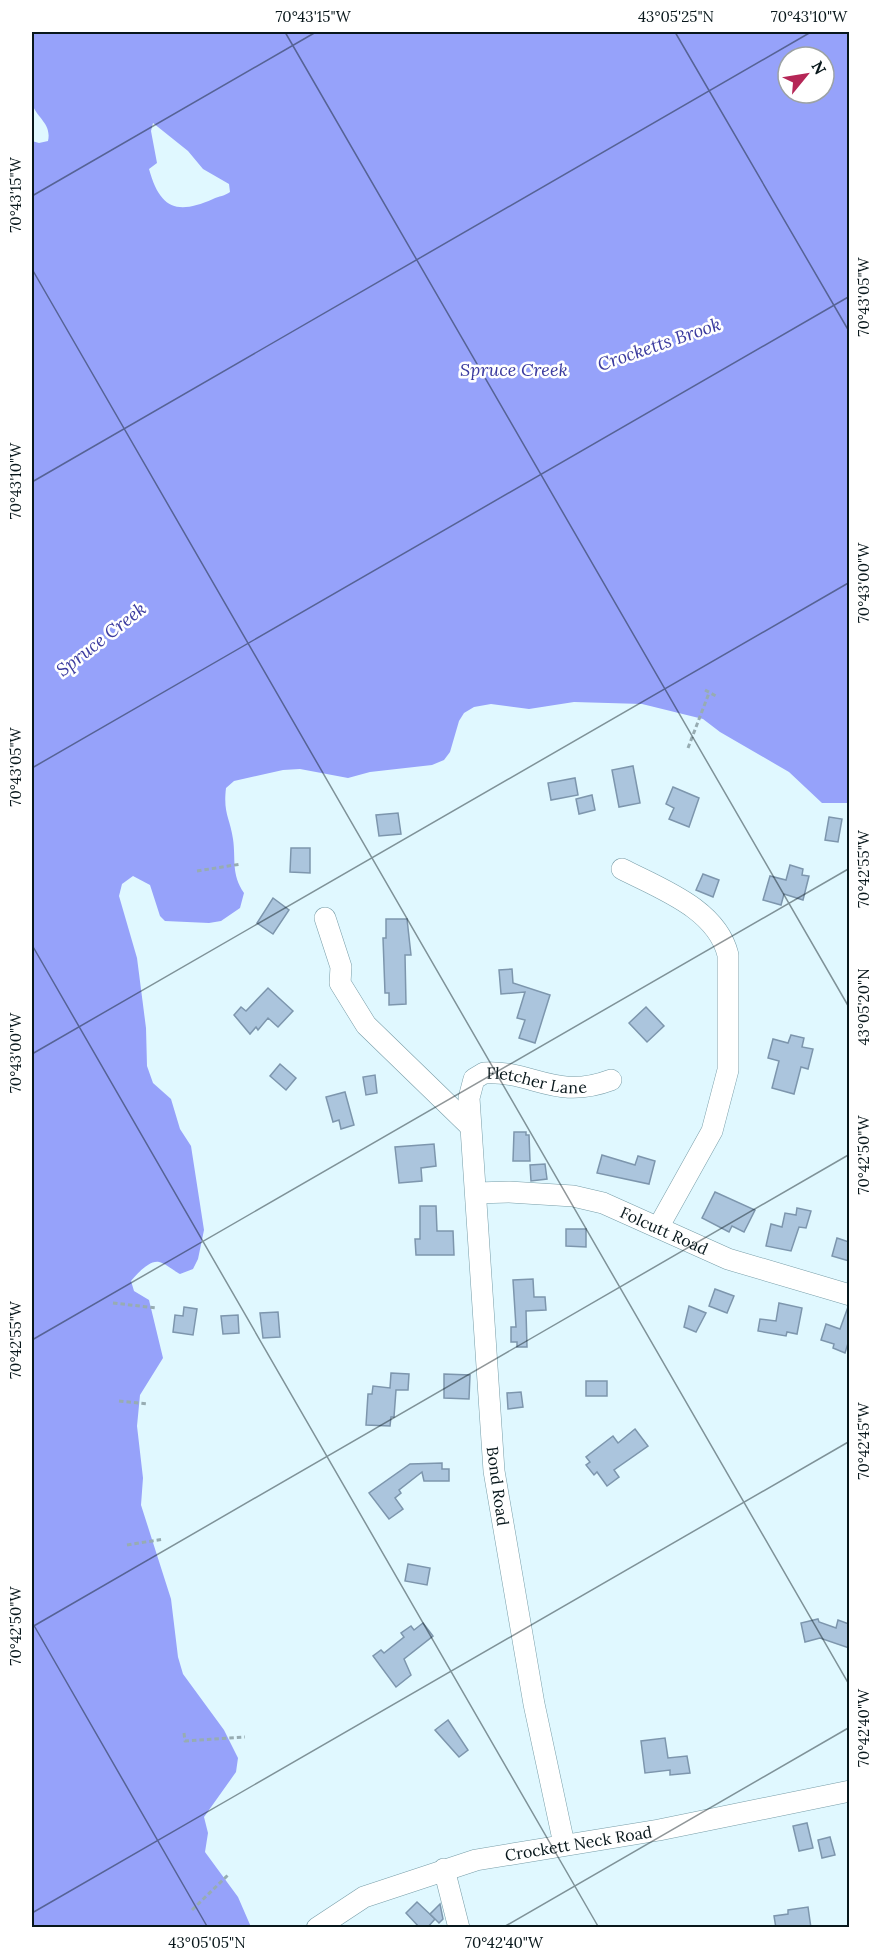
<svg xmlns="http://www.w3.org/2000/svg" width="881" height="1959" font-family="Lora,serif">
<rect width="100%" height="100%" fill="#e0f8ff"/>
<!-- water -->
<path fill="#96a2fa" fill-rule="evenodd" d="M32,32H849V803H822L789,772L720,732L703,719L642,704L574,702L529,709L491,704L474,707L464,713L459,721L450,752L444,760L432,765L370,772L348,778L300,769L283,770L234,781L226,788C223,814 230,818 233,839C236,860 231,874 244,893L240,908L221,921L209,923L165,921L160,916L150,885L133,876L122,884L119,896L137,958L146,1028L147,1066L153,1083L171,1099L180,1129L191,1146L204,1230L198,1259L193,1269L180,1274C174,1271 165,1263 159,1262C149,1260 136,1275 131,1281L134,1291L149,1300L163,1358L140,1395L137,1426L143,1478L141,1505L171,1599L178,1657L183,1674L224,1730L238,1758L236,1772L204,1817L208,1833L205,1852L238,1897L251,1927H32V141L39,143L48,141C52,123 36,118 32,103C27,85 31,51 32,32ZM788,57H824V93H788ZM153,123L188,151L203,169L229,184L230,192C225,196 219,196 213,199C177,215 160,209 149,169L157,163L151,131Z"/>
<!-- building -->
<g fill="#abc5dd" stroke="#7d96ad" stroke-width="1.5">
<path d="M633,766L640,803L619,807L612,770Z"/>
<path d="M575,778L578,795L551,800L548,783Z"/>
<path d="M673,787L699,798L689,827L669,819L674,808L666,804Z"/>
<path d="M592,795L595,810L579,814L576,799Z"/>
<path d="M398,813L401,834L379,836L376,815Z"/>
<path d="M829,817L842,819L838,842L825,840Z"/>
<path d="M291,848H310V873L290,872Z"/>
<path d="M790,865L803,869L802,875L809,876L803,900L784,894L781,905L763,900L770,876L786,880Z"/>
<path d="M703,874L719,880L713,897L696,890Z"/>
<path d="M273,898L289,910L273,934L257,923Z"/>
<path d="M386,919H407L411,955H405L406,1004L389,1005V993H385L383,938H386Z"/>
<path d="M512,969L513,983L550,995L535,1043L519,1038L525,1020L517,1018L525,992L501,994L499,970Z"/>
<path d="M268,988L293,1011L278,1027L268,1018L258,1030L256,1027L250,1034L234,1015L241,1007L246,1011Z"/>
<path d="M646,1007L664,1026L647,1042L629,1023Z"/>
<path d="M791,1035L804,1038L802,1047L813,1049L808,1069L801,1067L794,1094L772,1088L779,1061L768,1058L773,1039L788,1043Z"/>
<path d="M280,1064L296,1078L286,1090L270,1076Z"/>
<path d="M375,1075L377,1093L366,1095L363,1077Z"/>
<path d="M345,1092L354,1125L341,1129L339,1120L333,1122L326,1097Z"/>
<path d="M514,1132H526V1135H529L530,1161H513Z"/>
<path d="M434,1144L436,1166L421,1168L422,1181L399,1183L395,1147Z"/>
<path d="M602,1155L635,1165L638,1156L655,1161L649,1184L597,1173Z"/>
<path d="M545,1164L547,1179L531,1181L530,1165Z"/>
<path d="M715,1192L755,1210L744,1232L732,1226L729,1232L702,1218Z"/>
<path d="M420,1206H436L437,1231H453L454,1255H416L415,1239H420Z"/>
<path d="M797,1208L811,1211L806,1228L799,1227L791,1251L766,1246L771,1224L782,1227L785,1213L796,1215Z"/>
<path d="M566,1229H586V1247L566,1246Z"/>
<path d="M837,1238L849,1242V1261L832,1256Z"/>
<path d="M533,1279L534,1297H545L546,1310L526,1311L527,1347H517V1342H511V1327H516L513,1280Z"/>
<path d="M715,1289L734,1296L727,1313L709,1306Z"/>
<path d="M779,1303L802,1308L797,1334L787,1332L786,1336L758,1331L760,1319L776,1321Z"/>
<path d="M689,1306L706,1313L696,1332L684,1327Z"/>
<path d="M184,1307L197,1309L193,1335L173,1332L175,1315L183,1316Z"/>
<path d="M848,1307L849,1340L845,1353L833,1348L834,1344L821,1340L826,1324L840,1329Z"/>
<path d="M278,1312L280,1337L263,1338L260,1313Z"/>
<path d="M238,1315L239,1333L223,1334L221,1316Z"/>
<path d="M391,1373L409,1374L408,1390H396L394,1417H391L390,1426L366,1425L368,1394H372L373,1386L390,1388Z"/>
<path d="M444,1374L470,1375L469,1399L444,1398Z"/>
<rect x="586" y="1381" width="21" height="15"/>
<path d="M521,1392L523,1407L508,1409L507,1393Z"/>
<path d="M635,1429L648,1446L614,1470L619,1477L607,1486L597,1472L594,1475L586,1465L590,1462L586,1457L613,1436L618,1443Z"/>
<path d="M442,1463V1469H449V1481H424L422,1472L399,1490L401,1493L395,1498L403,1509L389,1519L369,1493L410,1464Z"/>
<path d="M408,1564L430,1568L427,1585L405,1581Z"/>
<path d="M818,1619L819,1622L836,1628L838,1620L849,1624V1648L820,1638L805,1642L801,1623Z"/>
<path d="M423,1623L433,1636L404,1659L411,1675L396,1687L373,1656L381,1650L384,1653L404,1637L401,1633L411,1626L414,1630Z"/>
<path d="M448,1720L468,1750L459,1757L435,1730Z"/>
<path d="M665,1738L668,1758L687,1756L690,1773L670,1775V1770L645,1773L641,1741Z"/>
<path d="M807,1823L813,1848L799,1851L793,1826Z"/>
<path d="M830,1837L835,1855L822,1858L818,1840Z"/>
<path d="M417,1902L435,1919L427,1928H420L406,1913Z"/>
<path d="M440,1904L443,1919L439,1923L430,1914Z"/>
<path d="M808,1907L811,1928H776L774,1916L788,1914V1910Z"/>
</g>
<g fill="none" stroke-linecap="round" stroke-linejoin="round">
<defs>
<g id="minor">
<path d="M622,869C661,889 717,909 728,955V1070L712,1131L659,1226"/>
<path d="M325,918L341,967L340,983L366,1025L469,1125"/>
<path id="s1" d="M476,1193L509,1192L573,1196L603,1203L728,1259L850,1295"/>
<path id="s2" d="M564,1844L534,1704L494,1471L469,1098L474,1079L484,1073C533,1070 555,1101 611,1080"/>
<path d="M444,1869L459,1928"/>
<path id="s3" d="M317,1928L364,1897L476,1860L659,1830L850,1791"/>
</g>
</defs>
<!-- minor casing -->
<use href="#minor" stroke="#779da8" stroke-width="22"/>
<!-- path -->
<g stroke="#97acb2" stroke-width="3" stroke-dasharray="4.5 3" stroke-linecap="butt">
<path d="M705,690L716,696"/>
<path d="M688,748L709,693"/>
<path d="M197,871L241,864"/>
<path d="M113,1303L157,1308"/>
<path d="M119,1401L148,1404"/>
<path d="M127,1545L164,1539"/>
<path d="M184,1733L185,1741L245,1737"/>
<path d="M192,1910L228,1875"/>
</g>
<!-- minor -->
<use href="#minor" stroke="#fff" stroke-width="21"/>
</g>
<!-- ticks -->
<path fill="none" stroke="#08171b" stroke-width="1.5" stroke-opacity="0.45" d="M285,32L850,1009M675,32L850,333M32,196L316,32M32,269L850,1686M32,482L811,32M32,768L850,296M32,945L599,1928M32,1054L850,582M32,1340L850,868M32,1622L208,1928M32,1627L850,1154M32,1913L850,1441M502,1928L850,1727"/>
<g text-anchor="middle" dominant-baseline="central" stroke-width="5" stroke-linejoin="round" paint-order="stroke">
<!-- street labels -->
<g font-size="16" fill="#08171b" stroke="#fff">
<text stroke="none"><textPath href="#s2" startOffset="838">Fletcher Lane</textPath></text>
<text stroke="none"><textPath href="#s1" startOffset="195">Folcutt Road</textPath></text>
<text transform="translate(498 1486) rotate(82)">Bond Road</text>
<text stroke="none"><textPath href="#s3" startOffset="278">Crockett Neck Road</textPath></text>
</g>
<!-- water labels -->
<g font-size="18" font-style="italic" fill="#3b3b9f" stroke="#fff">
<text transform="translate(659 344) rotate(-19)">Crocketts Brook</text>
<text x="514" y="369">Spruce Creek</text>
<text transform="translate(101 639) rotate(-38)">Spruce Creek</text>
</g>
</g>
<!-- border -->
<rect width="881" height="1959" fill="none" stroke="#ffffff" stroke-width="66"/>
<!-- north arrow -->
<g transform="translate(806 75) rotate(60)"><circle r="28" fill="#ffffff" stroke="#9ca2a4" stroke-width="1.5"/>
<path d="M0-4.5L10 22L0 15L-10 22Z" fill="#b52656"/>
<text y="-9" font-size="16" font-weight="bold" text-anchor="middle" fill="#08171b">N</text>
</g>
<rect x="33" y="33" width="815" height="1893" fill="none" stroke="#08171b" stroke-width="2"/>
<g font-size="15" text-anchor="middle" fill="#08171b">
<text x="313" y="22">70°43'15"W</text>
<text x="676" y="22">43°05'25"N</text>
<text x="809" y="22">70°43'10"W</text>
<text transform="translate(16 195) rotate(-90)" y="5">70°43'15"W</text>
<text transform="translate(864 297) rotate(-90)" y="5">70°43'05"W</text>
<text transform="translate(16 481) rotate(-90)" y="5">70°43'10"W</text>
<text transform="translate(864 583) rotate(-90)" y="5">70°43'00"W</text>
<text transform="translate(16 767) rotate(-90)" y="5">70°43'05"W</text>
<text transform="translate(864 869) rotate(-90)" y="5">70°42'55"W</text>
<text transform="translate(864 1007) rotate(-90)" y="5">43°05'20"N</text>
<text transform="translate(16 1053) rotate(-90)" y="5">70°43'00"W</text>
<text transform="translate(864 1155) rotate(-90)" y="5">70°42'50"W</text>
<text transform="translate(16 1340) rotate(-90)" y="5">70°42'55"W</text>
<text transform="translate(864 1441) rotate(-90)" y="5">70°42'45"W</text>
<text transform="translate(16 1626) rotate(-90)" y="5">70°42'50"W</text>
<text transform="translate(864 1728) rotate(-90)" y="5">70°42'40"W</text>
<text x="207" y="1948">43°05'05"N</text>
<text x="504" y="1948">70°42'40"W</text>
</g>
</svg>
